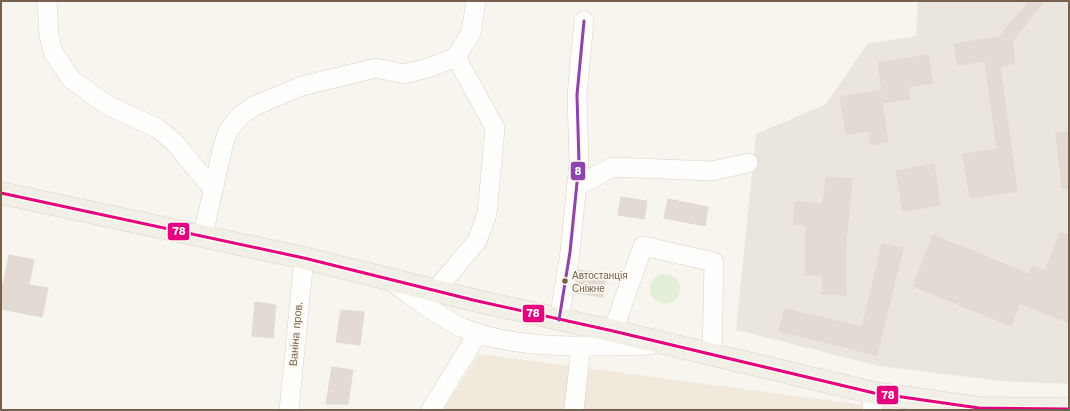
<svg xmlns="http://www.w3.org/2000/svg" width="1070" height="411" font-family="'Work Sans',sans-serif">
<rect width="100%" height="100%" fill="#f8f5ee"/>
<!-- residential -->
<path fill="#f0e9dc" d="M479,354L903,410H443Z"/>
<!-- industrial -->
<path fill="#ebe5df" d="M918,1H1069V384L1001,381L879,366L736,330L756,134L826,104L867,44L916,36Z"/>
<!-- green -->
<circle fill="#e4efd9" cx="665" cy="289" r="15"/>
<!-- building -->
<g fill="#e3dbd3" stroke="#e1dad0">
<path d="M1029,1H1044L1012,42L1015,63L1000,66L1017,191L970,198L963,154L997,149L985,61L958,65L954,44L999,37Z"/>
<path d="M928,55L932,83L908,87L910,99L882,103L888,142L871,145L869,131L846,134L840,97L882,90L878,63Z"/>
<path d="M1069,132V188H1062L1056,133Z"/>
<path d="M934,164L940,205L903,211L896,171Z"/>
<path d="M826,177L852,179L846,243V295L822,294L823,275H805L806,225L793,224L795,202L823,204Z"/>
<path d="M621,197L647,201L644,219L618,215Z"/>
<path d="M668,199L708,207L705,226L664,218Z"/>
<path d="M1060,232L1069,236V323L1020,303L1011,326L913,286L933,235L1029,274L1032,266L1045,271Z"/>
<path d="M882,244L903,248L877,355L779,331L785,309L862,327Z"/>
<path d="M9,255L34,260L29,285L48,288L42,317L1,309V294Z"/>
<path d="M578,270L606,274L603,297L575,293Z"/>
<path d="M255,302L276,305L273,338L252,336Z"/>
<path d="M341,310L364,312L360,345L336,342Z"/>
<path d="M332,367L353,370L348,404H326Z"/>
</g>
<g fill="none" stroke-linecap="round" stroke-linejoin="round">
<defs>
<g id="minor">
<path d="M47,1L49,35L53,52L71,79L107,105L157,128L174,142L212,188"/>
<path d="M577,186L613,167L712,171L748,163"/>
<path d="M203,235L223,146L228,131L240,116L254,106L302,86L376,68L404,74L431,67L456,57L471,33L476,1"/>
<path d="M391,281C414,297 437,316 463,328C517,351 593,346 651,345"/>
<path d="M436,290L477,241L487,214L495,128L456,57"/>
<path d="M559,320L570,252L579,163L577,95L584,21"/>
<path d="M613,331L643,246L714,262L712,355"/>
<path d="M289,410L304,258"/>
<path d="M431,410L478,333"/>
<path d="M574,410L581,346"/>
<path d="M872,410L874,393"/>
</g>
<path id="major" d="M1,193L304,258L473,300L613,331L874,393L979,408L1069,409"/>
</defs>
<!-- minor casing -->
<use href="#minor" stroke="#d7d2cc" stroke-width="20"/>
<!-- major casing -->
<use href="#major" stroke="#d9d2cb" stroke-width="23"/>
<!-- minor -->
<use href="#minor" stroke="#fefefc" stroke-width="19"/>
<!-- major -->
<use href="#major" stroke="#f2efe7" stroke-width="22"/>
<defs>
<path id="bus-1" d="M1,193L304,258L473,300L613,331L874,393L979,408L1069,409"/>
<path id="bus-2" d="M559,320L570,252L579,163L577,95L584,21"/>
</defs>
<!-- bus-1 casing -->
<use href="#bus-1" stroke="#fefaf1" stroke-width="6"/>
<!-- bus-2 casing -->
<use href="#bus-2" stroke="#fefaf1" stroke-width="6"/>
<!-- bus-1 -->
<use href="#bus-1" stroke="#e5007d" stroke-width="3"/>
<!-- bus-2 -->
<use href="#bus-2" stroke="#8e44ad" stroke-width="3"/>
</g>
<!-- markers -->
<circle fill="#76604e" stroke="#fefaf1" stroke-width="1.5" cx="565" cy="281" r="3.5"/>
<g text-anchor="middle" dominant-baseline="central" stroke-width="3" stroke-linejoin="round" paint-order="stroke">
<!-- bus labels -->
<g font-size="10" fill="#76604e" stroke="#fefaf1" text-anchor="start">
<text x="572" y="275">Автостанція<tspan x="572" dy="13">Сніжне</tspan></text>
</g>
<!-- street labels -->
<g font-size="11" fill="#76604e" stroke="#fefaf1">
<text transform="translate(296 334) rotate(-85)">Ваніна пров.</text>
</g>
</g>
<g stroke="#fefaf1" stroke-width="1.5">
<rect x="570" y="161" width="16" height="20" rx="4" fill="#8e44ad"/>
<rect x="167" y="222" width="23" height="19" rx="4" fill="#e5007d"/>
<rect x="522" y="304" width="23" height="19" rx="4" fill="#e5007d"/>
<rect x="876" y="385" width="23" height="20" rx="4" fill="#e5007d"/>
</g>
<g font-size="11" text-anchor="middle" font-weight="bold" fill="#fff">
<text x="578" y="175">8</text>
<text x="179" y="235">78</text>
<text x="533" y="317">78</text>
<text x="888" y="399">78</text>
</g>
<!-- border -->
<rect width="1070" height="411" fill="none" stroke="#76604e" stroke-width="4"/>
</svg>
